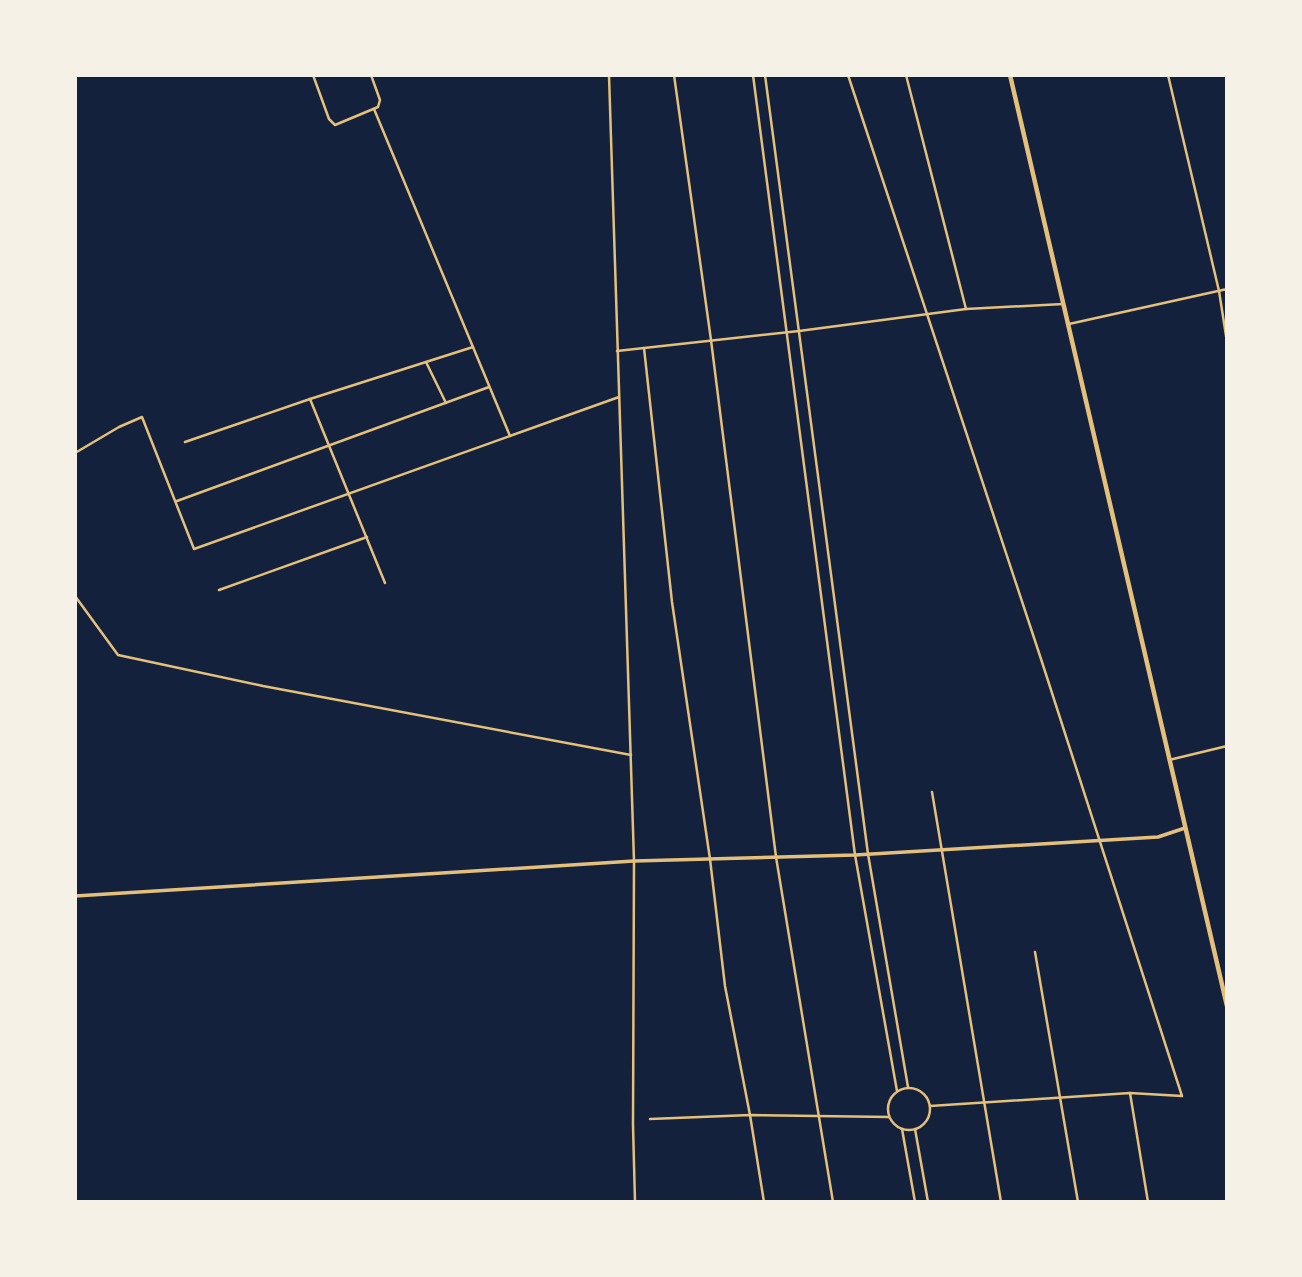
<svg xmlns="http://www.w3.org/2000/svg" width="1302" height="1277" font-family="Figtree,sans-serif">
<rect width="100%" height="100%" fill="#14213d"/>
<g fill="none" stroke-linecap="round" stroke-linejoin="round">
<!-- minor -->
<g stroke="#e5c07b" stroke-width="2.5">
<path d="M313,75L329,119L335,125L378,107L380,100L371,75"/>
<path d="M609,75L634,861L633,1125L635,1202"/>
<path d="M674,75L711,340L776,857L833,1202"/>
<path d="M753,75L855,855L897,1091"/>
<path d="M765,75L868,854L908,1087"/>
<path d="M848,75L1042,662L1182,1096L1130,1093L930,1106"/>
<path d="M906,75L966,309"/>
<path d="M1168,75L1219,291L1227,342"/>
<path d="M374,109L510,436"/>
<path d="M1069,324L1227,289"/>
<path d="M644,348L672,602L710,859L725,986L750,1115L764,1202"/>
<path d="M617,351L799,331L966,309L1063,304"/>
<path d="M426,362L446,403"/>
<path d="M310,399L385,583"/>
<path d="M185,442L310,399L473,347"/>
<path d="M75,453L119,427L142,417L194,549L619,397"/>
<path d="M177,501L489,387"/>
<path d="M219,590L367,537"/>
<path d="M75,596L118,655L263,686L631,755"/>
<path d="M1169,760L1227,746"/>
<path d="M932,792L1001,1202"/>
<path d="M1035,952L1078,1202"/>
<circle cx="909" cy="1109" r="21"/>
<path d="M1130,1093L1148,1202"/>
<path d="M650,1119L750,1115L889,1117"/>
<path d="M902,1129L915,1202"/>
<path d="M915,1129L928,1202"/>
</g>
<!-- tertiary -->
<path stroke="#e5c07b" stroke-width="3.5" d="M75,896L634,861L855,855L1158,837L1185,828"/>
<!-- trunk -->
<path stroke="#e5c07b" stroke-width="4.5" d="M1010,75L1227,1006"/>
</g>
<!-- border -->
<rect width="1302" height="1277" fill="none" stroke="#f6f1e7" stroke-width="154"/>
</svg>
